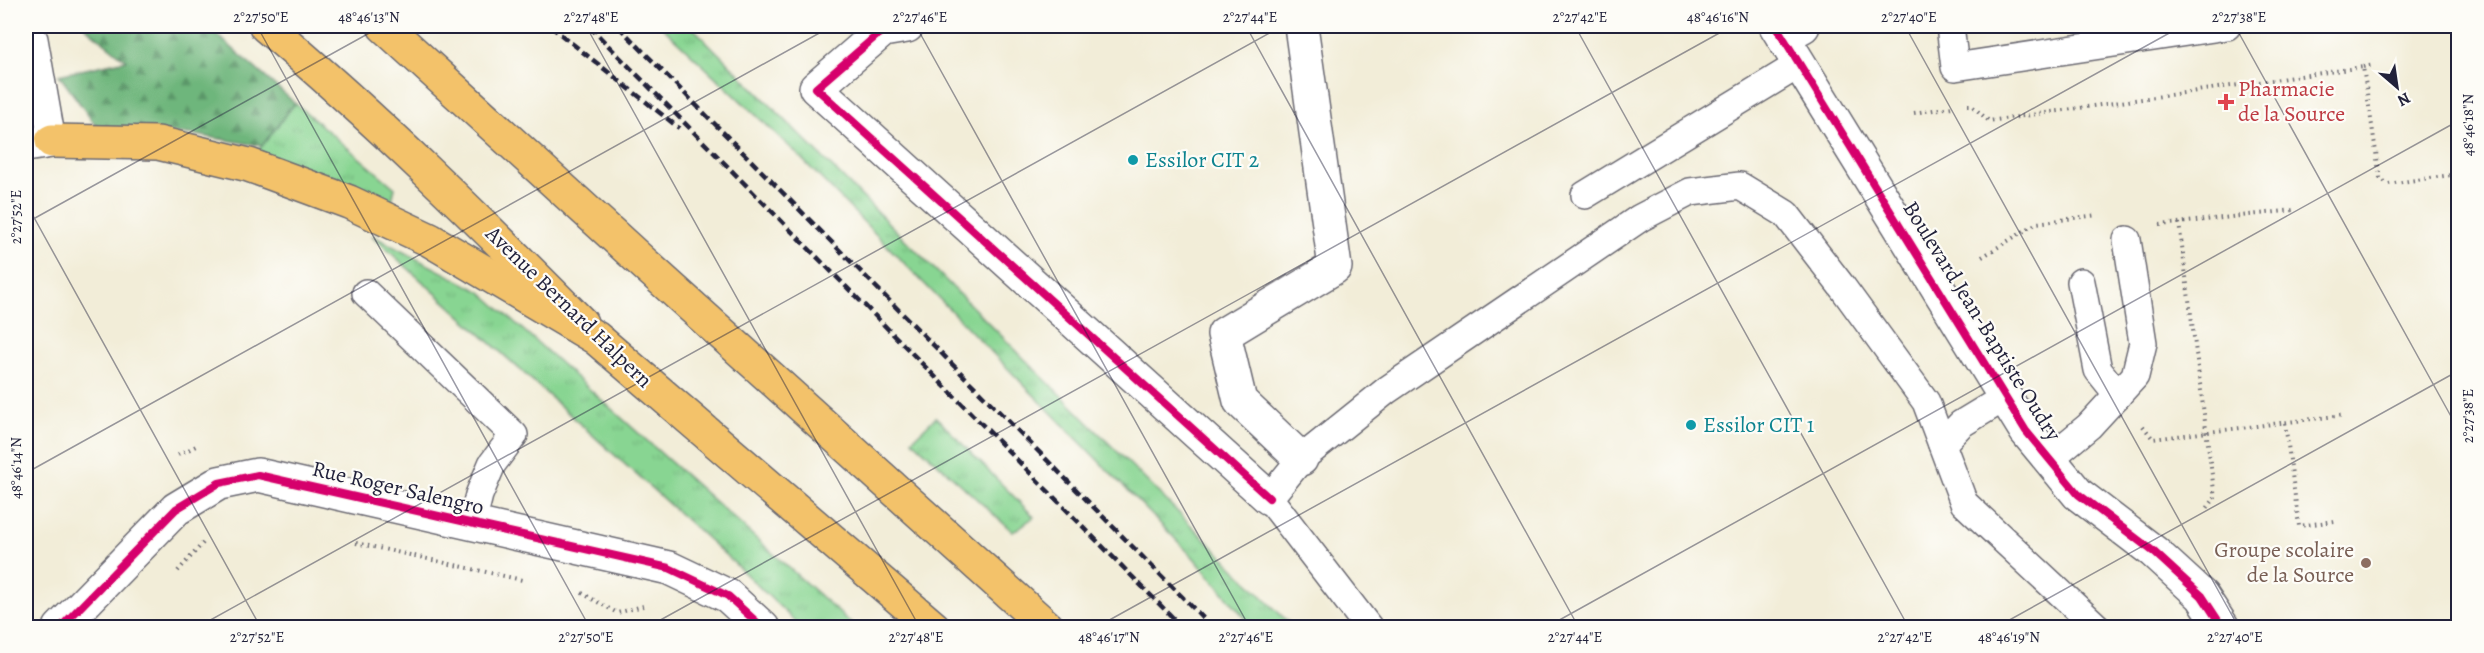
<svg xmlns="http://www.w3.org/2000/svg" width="2484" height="653" font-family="Alegreya,serif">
<defs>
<pattern id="grass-tufts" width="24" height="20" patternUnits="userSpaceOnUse" patternTransform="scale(1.5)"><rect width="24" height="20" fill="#88d592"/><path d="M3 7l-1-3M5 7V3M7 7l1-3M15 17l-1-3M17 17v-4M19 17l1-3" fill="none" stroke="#75b77f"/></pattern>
<pattern id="forest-firs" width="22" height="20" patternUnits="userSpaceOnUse" patternTransform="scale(1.5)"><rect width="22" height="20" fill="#6eb67c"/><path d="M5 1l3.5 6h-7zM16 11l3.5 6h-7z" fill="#5a9467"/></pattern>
</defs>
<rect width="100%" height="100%" fill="#fdfcf7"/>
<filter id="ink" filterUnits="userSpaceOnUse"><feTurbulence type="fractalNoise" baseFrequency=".0167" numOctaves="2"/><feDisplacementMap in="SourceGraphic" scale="12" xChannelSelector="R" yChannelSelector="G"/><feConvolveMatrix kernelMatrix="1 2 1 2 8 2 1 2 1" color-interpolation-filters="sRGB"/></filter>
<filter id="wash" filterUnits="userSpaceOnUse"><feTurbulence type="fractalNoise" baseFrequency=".008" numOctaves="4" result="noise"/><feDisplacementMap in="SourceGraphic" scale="24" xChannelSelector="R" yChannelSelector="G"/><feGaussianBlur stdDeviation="1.35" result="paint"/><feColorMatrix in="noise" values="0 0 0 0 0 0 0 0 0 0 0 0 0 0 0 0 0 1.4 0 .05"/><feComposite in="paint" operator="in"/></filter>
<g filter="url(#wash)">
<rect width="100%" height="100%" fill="#f2edd8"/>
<!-- grass -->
<g fill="url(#grass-tufts)" stroke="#557c66" stroke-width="1.5">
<path d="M661,26H691L1293,627H1253L1193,557L791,148Z"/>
<path d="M295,103L395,188L391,204L257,152Z"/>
<path d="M371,235L481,292L855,627H801L732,561Z"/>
<path d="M936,417L1034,517L1013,532L912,440Z"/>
</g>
<!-- forest -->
<path fill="url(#forest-firs)" stroke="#486c5c" stroke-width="1.5" d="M84,26H207L295,103L262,146L190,134L99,130L59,75L126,60Z"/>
</g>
<g filter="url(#ink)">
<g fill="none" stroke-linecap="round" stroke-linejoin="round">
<defs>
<g id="service">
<path d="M1950,26L1955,67L2227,26"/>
<path d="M26,33L34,39L52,141"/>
<path d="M1585,195L1800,64"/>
<path d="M2081,282L2098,370L2118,395"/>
<path d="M366,293L514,435L492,464L479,495L472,523"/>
<path d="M1942,444L1961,424L2004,398"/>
<path d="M2048,460L2089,426L2135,376L2143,343L2127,240"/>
<path d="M1369,628L1269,498L1301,459L1387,390L1640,218L1690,192L1740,186L1786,214L1843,288L1926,402L1964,503L2098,628"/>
</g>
<g id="minor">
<path d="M907,26L883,30L816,88L1269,498"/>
<path d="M1301,26L1335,267L1224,334L1240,401L1301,459"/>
<path d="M1783,37L1803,26"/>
<path d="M26,145L52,141"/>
<path d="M60,628L176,509L219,483L258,475L669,568L728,596L763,628"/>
</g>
<path id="tertiary" d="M1776,26L2026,431L2078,494L2154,552L2202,596L2223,628"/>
<g id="primary">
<path d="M266,26C376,119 479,220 581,323"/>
<path d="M384,26L638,258L1048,628"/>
</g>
<path id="trunk" d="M52,141L158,143L249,165L349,202L430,240L596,338L934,628"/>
</defs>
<!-- service casing -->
<use href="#service" stroke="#6b6972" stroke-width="30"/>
<!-- minor casing -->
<use href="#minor" stroke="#6b6972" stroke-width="36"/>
<!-- tertiary casing -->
<use href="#tertiary" stroke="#6b6972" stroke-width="36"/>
<!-- primary casing -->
<use href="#primary" stroke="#6b6972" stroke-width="36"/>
<!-- trunk casing -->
<use href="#trunk" stroke="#6b6972" stroke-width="36"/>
<!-- path -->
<g stroke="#6b6972" stroke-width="4" stroke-dasharray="1.5 4.5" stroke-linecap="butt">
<path d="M2363,67L2374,65"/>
<path d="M1968,105H1971L1989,121L2363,67L2380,178L2388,184L2458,174"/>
<path d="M1914,113L1952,107"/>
<path d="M2179,223L2215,498L2205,511"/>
<path d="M2160,225L2294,210"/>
<path d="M1982,257L2037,223L2097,215"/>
<path d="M2285,423L2299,526L2335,521"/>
<path d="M2143,426L2153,439L2344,415"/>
<path d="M178,455L198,445"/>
<path d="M356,543L522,580"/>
<path d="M178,571L203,543"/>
<path d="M582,593L617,613L643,606"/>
</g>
<!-- service -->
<use href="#service" stroke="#fff" stroke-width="27"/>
<!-- minor -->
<use href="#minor" stroke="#fff" stroke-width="33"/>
<!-- tertiary -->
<use href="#tertiary" stroke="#fff" stroke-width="33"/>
<!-- primary -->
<use href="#primary" stroke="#f3c26a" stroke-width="33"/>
<!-- trunk -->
<use href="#trunk" stroke="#f3c26a" stroke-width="33"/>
<!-- rail -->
<g stroke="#22223b" stroke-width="4.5" stroke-dasharray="9 4.5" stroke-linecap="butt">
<path d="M550,26L679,128"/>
<path d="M589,26L1183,628"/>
<path d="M618,26L1213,628"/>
</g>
<defs>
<g id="cycleway">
<path d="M907,26L883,30L816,88L1269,498"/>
<path d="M1776,26L2026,431L2078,494L2154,552L2202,596L2223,628"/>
<path d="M60,628L176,509L219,483L258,475L669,568L728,596L763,628"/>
</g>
</defs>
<!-- cycleway casing -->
<use href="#cycleway" stroke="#fdfcf7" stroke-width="11"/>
<!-- cycleway -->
<use href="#cycleway" stroke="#d6006c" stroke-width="8"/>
</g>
</g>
<!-- ticks -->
<path fill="none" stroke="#22223b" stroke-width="1.5" stroke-opacity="0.45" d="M257,26L590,628M586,26L920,628M916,26L1250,628M1246,26L1579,628M1575,26L1909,628M1905,26L2239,628M2235,26L2458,429M26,203L261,628M26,223L382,26M26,473L832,26M196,628L1282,26M646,628L1732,26M1095,628L2182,26M1545,628L2458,121M1995,628L2458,371M2445,628L2458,620"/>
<!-- markers -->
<path fill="#e0444e" stroke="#fdfcf7" stroke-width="2" d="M2223 93h6v6h6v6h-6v6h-6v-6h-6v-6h6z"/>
<g fill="#0f9aa8" stroke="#fdfcf7" stroke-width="2">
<circle cx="1133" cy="160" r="6"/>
<circle cx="1691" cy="425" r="6"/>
</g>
<circle fill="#8d6e63" stroke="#fdfcf7" stroke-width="2" cx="2366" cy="563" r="6"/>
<g text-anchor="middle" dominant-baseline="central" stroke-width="4.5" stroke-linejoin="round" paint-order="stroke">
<!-- health labels -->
<g font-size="22" fill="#be3a42" stroke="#fdfcf7" text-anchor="start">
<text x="2238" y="89">Pharmacie<tspan x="2238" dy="25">de la Source</tspan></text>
</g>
<!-- culture labels -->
<g font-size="22" fill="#0d838f" stroke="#fdfcf7" text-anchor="start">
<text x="1145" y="160">Essilor CIT 2</text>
<text x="1703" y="425">Essilor CIT 1</text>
</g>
<!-- street labels -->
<g font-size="22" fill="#22223b" stroke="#fdfcf7">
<text transform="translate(569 307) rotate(44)">Avenue Bernard Halpern</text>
<text transform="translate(1982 321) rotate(58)">Boulevard Jean-Baptiste Oudry</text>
<text transform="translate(398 488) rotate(13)">Rue Roger Salengro</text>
</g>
<!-- education labels -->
<g font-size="22" fill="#785e54" stroke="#fdfcf7" text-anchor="end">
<text x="2354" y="550">Groupe scolaire<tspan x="2354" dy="25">de la Source</tspan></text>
</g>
</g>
<!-- margin -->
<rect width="2484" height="653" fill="none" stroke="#fdfcf7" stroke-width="66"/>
<!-- north arrow -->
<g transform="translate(2397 87) rotate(151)" stroke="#fdfcf7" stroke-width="4.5" paint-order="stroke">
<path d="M0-4.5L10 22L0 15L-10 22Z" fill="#22223b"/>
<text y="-9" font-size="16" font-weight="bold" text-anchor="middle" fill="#22223b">N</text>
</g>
<rect x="33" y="33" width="2418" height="587" fill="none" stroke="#22223b" stroke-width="2"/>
<g font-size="15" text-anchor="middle" fill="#22223b">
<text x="261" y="22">2°27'50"E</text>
<text x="369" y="22">48°46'13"N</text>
<text x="591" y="22">2°27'48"E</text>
<text x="920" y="22">2°27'46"E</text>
<text x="1250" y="22">2°27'44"E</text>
<text x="1580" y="22">2°27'42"E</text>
<text x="1718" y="22">48°46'16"N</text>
<text x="1909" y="22">2°27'40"E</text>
<text x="2239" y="22">2°27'38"E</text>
<text transform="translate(2468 125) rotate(-90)" y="5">48°46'18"N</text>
<text transform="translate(16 217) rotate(-90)" y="5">2°27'52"E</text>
<text transform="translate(2468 416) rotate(-90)" y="5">2°27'38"E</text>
<text transform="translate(16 468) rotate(-90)" y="5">48°46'14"N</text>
<text x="257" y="642">2°27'52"E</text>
<text x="586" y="642">2°27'50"E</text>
<text x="916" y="642">2°27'48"E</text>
<text x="1109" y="642">48°46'17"N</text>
<text x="1246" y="642">2°27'46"E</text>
<text x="1575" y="642">2°27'44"E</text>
<text x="1905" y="642">2°27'42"E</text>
<text x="2009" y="642">48°46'19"N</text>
<text x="2235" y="642">2°27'40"E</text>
</g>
</svg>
